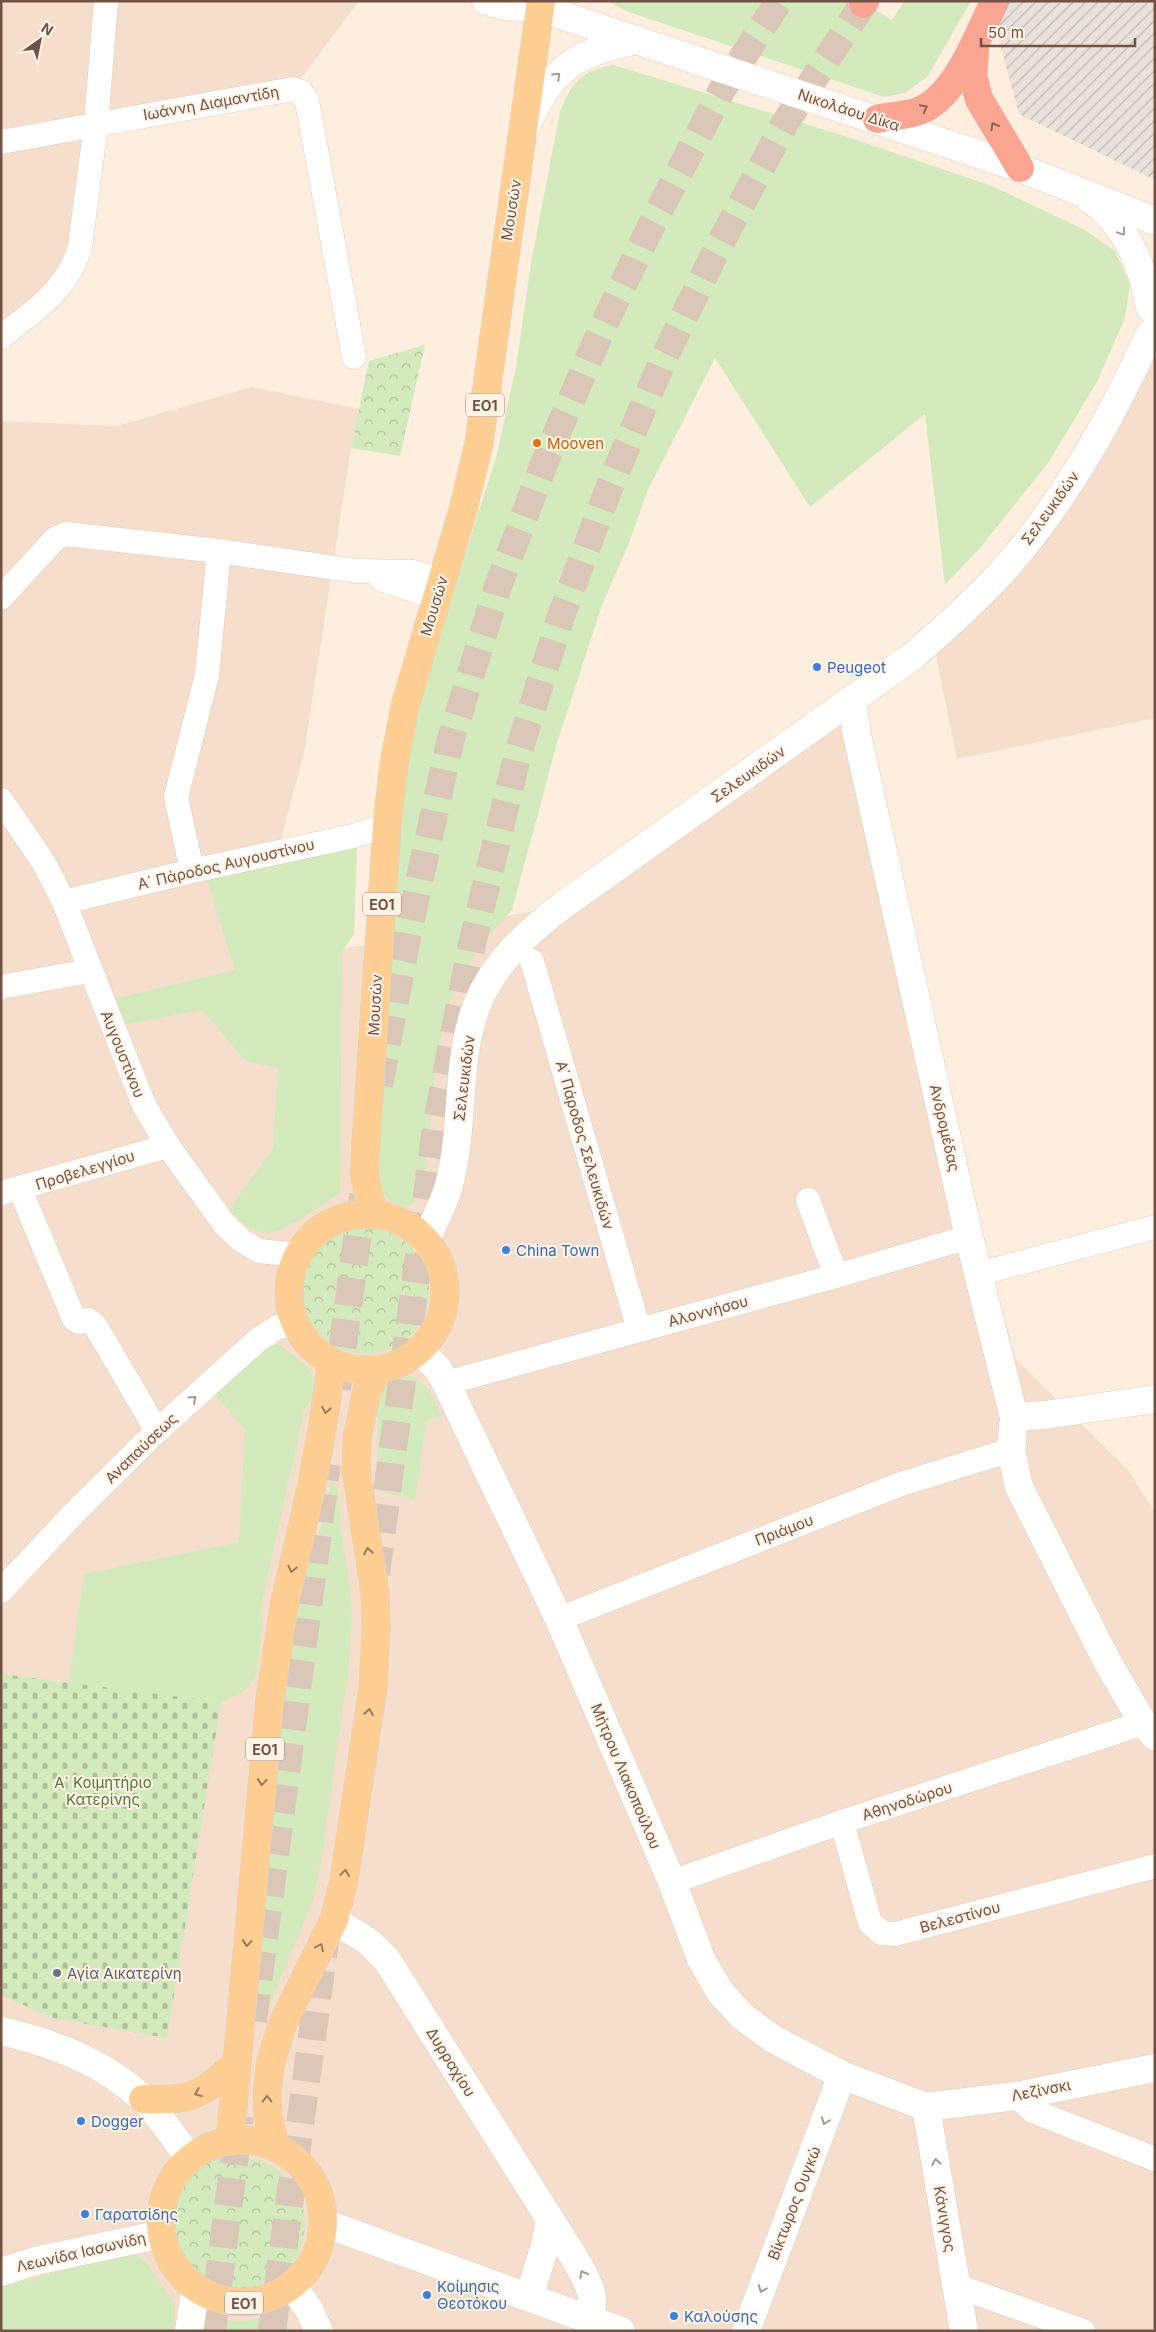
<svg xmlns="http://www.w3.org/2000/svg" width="1156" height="2332" font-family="Inter,sans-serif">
<defs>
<pattern id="industrial-furrows" width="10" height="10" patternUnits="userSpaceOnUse" patternTransform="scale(1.25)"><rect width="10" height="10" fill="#eae1da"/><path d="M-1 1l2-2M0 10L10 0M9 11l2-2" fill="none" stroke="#c2b9b3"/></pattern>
<pattern id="cemetery-stones" width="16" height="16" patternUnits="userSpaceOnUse" patternTransform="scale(1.25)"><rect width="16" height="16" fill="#d3eabd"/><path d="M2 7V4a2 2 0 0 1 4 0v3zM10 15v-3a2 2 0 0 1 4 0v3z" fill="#b0c09b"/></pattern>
<pattern id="park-crowns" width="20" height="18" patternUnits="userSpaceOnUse" patternTransform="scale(1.25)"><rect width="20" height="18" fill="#d3eabd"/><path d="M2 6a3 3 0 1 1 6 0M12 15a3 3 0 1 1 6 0" fill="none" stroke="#b0c09b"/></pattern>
</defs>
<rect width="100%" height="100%" fill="#fdeede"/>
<!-- residential -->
<g fill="#f5dfcc">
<path d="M1,1H359L293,89L96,124L80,247L1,337Z"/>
<path d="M1155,329V718L957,759L935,651L857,709L987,1255L1016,1359L1128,1470L1155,1513V2331H1V421L117,426L252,387L359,409L351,448L304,753L274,865L236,970L563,905L1002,571Z"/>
</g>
<!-- industrial -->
<path fill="url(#industrial-furrows)" d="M1007,1H1155V180L1019,114L994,22Z"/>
<!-- grass -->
<g fill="#d3eabd">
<path d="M607,1H862L892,20L904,1H971L928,76L905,93L884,97L628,12Z"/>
<path d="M614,65L851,138L992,186L1085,230L1115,251L1130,284L1125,318L1097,382L1048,463L980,548L945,585L925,414L810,507L715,358L647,492L629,543L602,605L557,743L512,910L483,942L458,981L448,1005L437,1055L424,1187L413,1203L404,1207L392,1202L383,1194L378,1182L382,1115L380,1034L381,958L408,759L425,678L496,458L516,367L531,263L560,112C571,82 583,70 614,65Z"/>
<path d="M357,847L354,934L342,952L340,1193C323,1203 283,1235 264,1233C250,1232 239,1219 230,1209L273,1148L278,1068L247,1062L202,1010L123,1025L113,999L235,970L207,879Z"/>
<path d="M278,1344C293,1355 323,1372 314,1395C312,1400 307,1406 304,1411L261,1606L262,1623L257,1674L246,1690L221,1702L69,1683L84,1574L239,1542L245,1430L211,1389L262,1348Z"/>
<path d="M387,1375C393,1375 404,1373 410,1376C425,1382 437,1401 441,1416L426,1421L415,1500L378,1491V1419L370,1403Z"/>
<path d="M332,1480L338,1487L340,1524L350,1590L352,1615L348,1674L320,1868L312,1903L263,2020L258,2022L255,2017V1905L259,1848L299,1597L310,1556L318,1536Z"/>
<path d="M133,2254L145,2261L175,2304V2323L170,2331H1V2287L116,2256Z"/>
<path d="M281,2312L290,2331H205L207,2320L244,2321Z"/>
</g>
<!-- cemetery -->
<path fill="url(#cemetery-stones)" d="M1,1674L221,1702L167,2038L53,2018L1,1995Z"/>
<!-- park -->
<g fill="url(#park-crowns)">
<path d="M425,345L400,456L351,448L369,361Z"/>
<circle cx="366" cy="1291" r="63"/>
<circle cx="237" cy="2224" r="68"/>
</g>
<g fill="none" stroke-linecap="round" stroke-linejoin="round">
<!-- motorway-tunnel -->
<g stroke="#dac7b8" stroke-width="28" stroke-dasharray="28 14" stroke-linecap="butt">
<path d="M379,1085L408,932L450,742L497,589L545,461L600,333L652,224L723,88L779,1"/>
<path d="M337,1389L365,1181"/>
<path d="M376,1574L437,1121L472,944L517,757L561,616L609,488L662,362L714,255L785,123L863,4"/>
<path d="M253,2021L327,1464"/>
<path d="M212,2331L240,2116"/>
<path d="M272,2331L325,1941"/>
</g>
<defs>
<g id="minor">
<path d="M1,142L293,89L301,92L307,101L354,357"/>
<path d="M1,337C35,310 67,291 80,247L96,124L106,1"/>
<path d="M381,579L438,598"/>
<path d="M1,598L55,539L65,534L219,551L356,571L413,572L443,580"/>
<path d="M1,800L44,863L64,902L144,1105L168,1146L225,1225L242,1241L259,1251L298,1255"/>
<path d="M192,871L176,797L207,675L219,551"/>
<path d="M64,902L192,871L353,836L387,825"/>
<path d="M532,961L639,1330"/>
<path d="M1,987L89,971"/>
<path d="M20,1189L74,1319L79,1322L88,1320L95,1325L157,1431"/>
<path d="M1,1193L168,1146"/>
<path d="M808,1200L836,1276"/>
<path d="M978,1274L1155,1227"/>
<path d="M446,1383L836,1276L969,1237"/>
<path d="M1,1591L75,1512L157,1431L259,1339L278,1327L296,1325"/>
<path d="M559,1619L901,1484L1011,1450"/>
<path d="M842,1822L870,1923L882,1933L895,1934L1155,1866"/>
<path d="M672,1882L842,1822L1143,1723"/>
<path d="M1016,2096L1033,2111L1155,2159"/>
<path d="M957,2286L1083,2331"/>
</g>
<g id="tertiary">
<path d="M540,8L1020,168L1155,221"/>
<path d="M525,128C552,68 573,54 637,40"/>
<path d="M1091,200C1127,225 1143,267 1150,308"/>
<path d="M852,700L857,735L969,1237L1014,1417L1011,1450L1019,1487L1108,1663L1143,1723L1155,1736"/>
<path d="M425,1241C434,1222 444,1204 449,1185C465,1126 455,1062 477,1005C494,962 528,932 563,905L913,656C944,629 974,602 1002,572C1064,502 1110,422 1148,337L1155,329"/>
<path d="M419,1350L438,1369L446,1383L559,1619L672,1882L701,1959L720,1992L743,2017L775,2040L842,2075L926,2107L1016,2096L1155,2068"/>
<path d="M1014,1417L1045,1415L1155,1399"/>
<path d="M334,1920L369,1942L387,1960L575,2259C587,2280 597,2295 590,2320"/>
<path d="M1,2031C53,2043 102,2061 142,2098C160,2115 175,2139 190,2159"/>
<path d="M926,2107L964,2331"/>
<path d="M529,2297L545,2246L550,2221"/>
<path d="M746,2331L842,2075"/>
</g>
<g id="secondary">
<path d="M486,1L505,6L540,8"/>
<path d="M324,2223L621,2331"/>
<path d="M1,2272L35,2261L162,2234"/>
<path d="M292,2286L308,2308L319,2331"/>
<path d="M189,2331L196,2288"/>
</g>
<g id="primary">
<path d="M373,1214L364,1173L387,825L394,764L405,706L463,510L479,443L541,1"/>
<circle cx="367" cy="1292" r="78"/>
<path d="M143,2099C193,2101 199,2096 236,2064"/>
<circle cx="242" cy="2221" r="81"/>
<path d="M230,2141L270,1698L285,1601L311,1489L323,1424L332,1362"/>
<path d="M275,2147L268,2115L267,2091L271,2061L283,2023L334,1920L344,1880L373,1688L376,1629L375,1592L356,1469L357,1438L367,1390L379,1369"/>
</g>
<g id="motorway">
<path d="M863,4L865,1"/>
<path d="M975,46L973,76L979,99L1020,168"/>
<path d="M877,119C890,116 907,116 919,111C957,96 977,36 995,1"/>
</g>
</defs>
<!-- minor casing -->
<use href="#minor" stroke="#e3cbbd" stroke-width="25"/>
<!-- tertiary casing -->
<use href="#tertiary" stroke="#e3cbbd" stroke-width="29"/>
<!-- secondary casing -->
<use href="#secondary" stroke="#e8ccba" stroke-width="29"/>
<!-- primary casing -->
<use href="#primary" stroke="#dbd2cf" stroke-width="29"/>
<!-- motorway casing -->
<use href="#motorway" stroke="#dbd2cf" stroke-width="29"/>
<!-- minor -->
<use href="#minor" stroke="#fff" stroke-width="24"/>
<!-- tertiary -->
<use href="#tertiary" stroke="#fff" stroke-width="28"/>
<!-- secondary -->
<use href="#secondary" stroke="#fff" stroke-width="28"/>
<!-- primary -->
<use href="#primary" stroke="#ffce93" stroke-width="28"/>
<!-- motorway -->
<use href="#motorway" stroke="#faa592" stroke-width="28"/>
</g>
<!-- one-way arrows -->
<defs><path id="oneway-chevron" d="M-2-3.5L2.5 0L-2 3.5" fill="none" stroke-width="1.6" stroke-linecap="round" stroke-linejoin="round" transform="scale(1.25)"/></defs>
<g stroke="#ab9790">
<use href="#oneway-chevron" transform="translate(557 76) rotate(-44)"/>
<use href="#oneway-chevron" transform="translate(1122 232) rotate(56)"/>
<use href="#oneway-chevron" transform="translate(193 1399) rotate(-42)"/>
<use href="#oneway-chevron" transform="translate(825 2121) rotate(111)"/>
<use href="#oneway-chevron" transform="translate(936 2162) rotate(-100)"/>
<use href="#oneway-chevron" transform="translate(583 2274) rotate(-118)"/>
<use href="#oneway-chevron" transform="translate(762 2289) rotate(111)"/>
</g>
<g stroke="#8e6355">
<use href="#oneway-chevron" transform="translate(924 108) rotate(-27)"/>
<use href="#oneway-chevron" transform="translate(994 126) rotate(-120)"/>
</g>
<g stroke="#9d775d">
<use href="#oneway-chevron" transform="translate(326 1410) rotate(100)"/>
<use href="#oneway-chevron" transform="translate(368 1551) rotate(-100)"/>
<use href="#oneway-chevron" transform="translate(292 1569) rotate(103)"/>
<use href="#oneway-chevron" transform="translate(369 1712) rotate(-81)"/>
<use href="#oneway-chevron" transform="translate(262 1782) rotate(95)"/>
<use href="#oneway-chevron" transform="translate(345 1873) rotate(-82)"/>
<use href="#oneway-chevron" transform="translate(247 1943) rotate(95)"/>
<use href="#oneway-chevron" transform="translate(320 1947) rotate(-64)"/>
<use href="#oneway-chevron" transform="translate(198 2093) rotate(158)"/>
<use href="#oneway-chevron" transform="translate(267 2099) rotate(-91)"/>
</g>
<!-- markers -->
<circle fill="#e8710a" stroke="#fff3e5" stroke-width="2" cx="537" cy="443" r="5"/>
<g fill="#3f7fe0" stroke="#fff3e5" stroke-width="2">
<circle cx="817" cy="667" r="5"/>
<circle cx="506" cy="1250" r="5"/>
<circle cx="81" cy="2121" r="5"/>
<circle cx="85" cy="2214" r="5"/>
<circle cx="427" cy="2295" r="5"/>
<circle cx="674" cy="2316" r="5"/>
</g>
<circle fill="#6b7280" stroke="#fff3e5" stroke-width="2" cx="57" cy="1973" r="5"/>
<g text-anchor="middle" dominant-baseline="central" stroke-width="4" stroke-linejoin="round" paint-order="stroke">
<!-- shield labels -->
<g fill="#fff3e5" stroke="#9d8276" stroke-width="1">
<rect x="466" y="393.5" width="38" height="23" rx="4"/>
<rect x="363" y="892.5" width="38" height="23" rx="4"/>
<rect x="246" y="1737.5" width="38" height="23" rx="4"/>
<rect x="225" y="2291.5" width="38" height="23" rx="4"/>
</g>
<g font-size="14" font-weight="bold" fill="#735246">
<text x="485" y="405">ΕΟ1</text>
<text x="382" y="904">ΕΟ1</text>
<text x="265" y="1749">ΕΟ1</text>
<text x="244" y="2303">ΕΟ1</text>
</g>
<!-- street labels -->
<g font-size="15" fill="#735246" stroke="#fff3e5">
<text transform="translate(211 103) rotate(-10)">Ιωάννη Διαμαντίδη</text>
<text transform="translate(849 110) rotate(18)">Νικολάου Δίκα</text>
<text transform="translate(511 210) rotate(-81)">Μουσών</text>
<text transform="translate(1050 508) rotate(-54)">Σελευκιδών</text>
<text transform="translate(434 606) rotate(-73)">Μουσών</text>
<text transform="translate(748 774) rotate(-35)">Σελευκιδών</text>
<text transform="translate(226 864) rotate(-13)">Α΄ Πάροδος Αυγουστίνου</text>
<text transform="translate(375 1005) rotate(-87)">Μουσών</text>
<text transform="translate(123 1054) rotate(68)">Αυγουστίνου</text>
<text transform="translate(464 1078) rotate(-83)">Σελευκιδών</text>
<text transform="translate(945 1128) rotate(77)">Ανδρομέδας</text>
<text transform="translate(585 1145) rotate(74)">Α΄ Πάροδος Σελευκιδών</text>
<text transform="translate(85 1170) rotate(-17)">Προβελεγγίου</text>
<text transform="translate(708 1311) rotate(-15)">Αλοννήσου</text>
<text transform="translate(141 1448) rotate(-44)">Αναπαύσεως</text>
<text transform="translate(784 1530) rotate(-21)">Πριάμου</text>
<text transform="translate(626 1776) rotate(67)">Μήτρου Λιακοπούλου</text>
<text transform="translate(907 1801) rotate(-18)">Αθηνοδώρου</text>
<text transform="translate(960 1917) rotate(-15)">Βελεστίνου</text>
<text transform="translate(451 2062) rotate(58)">Δυρραχίου</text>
<text transform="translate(1041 2090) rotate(-11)">Λεζίνσκι</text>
<text transform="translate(794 2203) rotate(-69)">Βίκτωρος Ουγκώ</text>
<text transform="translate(945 2219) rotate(80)">Κάνιγγος</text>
<text transform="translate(81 2252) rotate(-13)">Λεωνίδα Ιασωνίδη</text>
</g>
<!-- food labels -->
<g font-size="15" fill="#c56008" stroke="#fff3e5" text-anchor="start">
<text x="547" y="443">Mooven</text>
</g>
<!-- shop labels -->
<g font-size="15" fill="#366cbe" stroke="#fff3e5" text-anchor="start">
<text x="827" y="667">Peugeot</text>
<text x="516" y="1250">China Town</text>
<text x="91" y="2121">Dogger</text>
<text x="95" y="2214">Γαρατσίδης</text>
<text x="437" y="2286">Κοίμησις<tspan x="437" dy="17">Θεοτόκου</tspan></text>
<text x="684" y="2316">Καλούσης</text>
</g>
<!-- park labels -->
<g font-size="15" fill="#54793d" stroke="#fff3e5">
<text x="103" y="1782">Α΄ Κοιμητήριο<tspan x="103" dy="17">Κατερίνης</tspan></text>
</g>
<!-- worship labels -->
<g font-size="15" fill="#5b616d" stroke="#fff3e5" text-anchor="start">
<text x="67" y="1973">Αγία Αικατερίνη</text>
</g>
</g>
<!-- border -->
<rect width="1156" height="2332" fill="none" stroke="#735246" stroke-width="5"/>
<!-- north arrow -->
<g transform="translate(40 40) rotate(33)" stroke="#fff3e5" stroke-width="4" paint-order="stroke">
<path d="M0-4L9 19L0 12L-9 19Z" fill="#735246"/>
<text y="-8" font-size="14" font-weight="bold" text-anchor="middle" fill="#735246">N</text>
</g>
<!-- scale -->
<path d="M981 38v8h154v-8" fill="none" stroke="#735246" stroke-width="2.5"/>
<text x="988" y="38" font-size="15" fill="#735246" stroke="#fff3e5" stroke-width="4" paint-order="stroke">50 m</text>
</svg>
